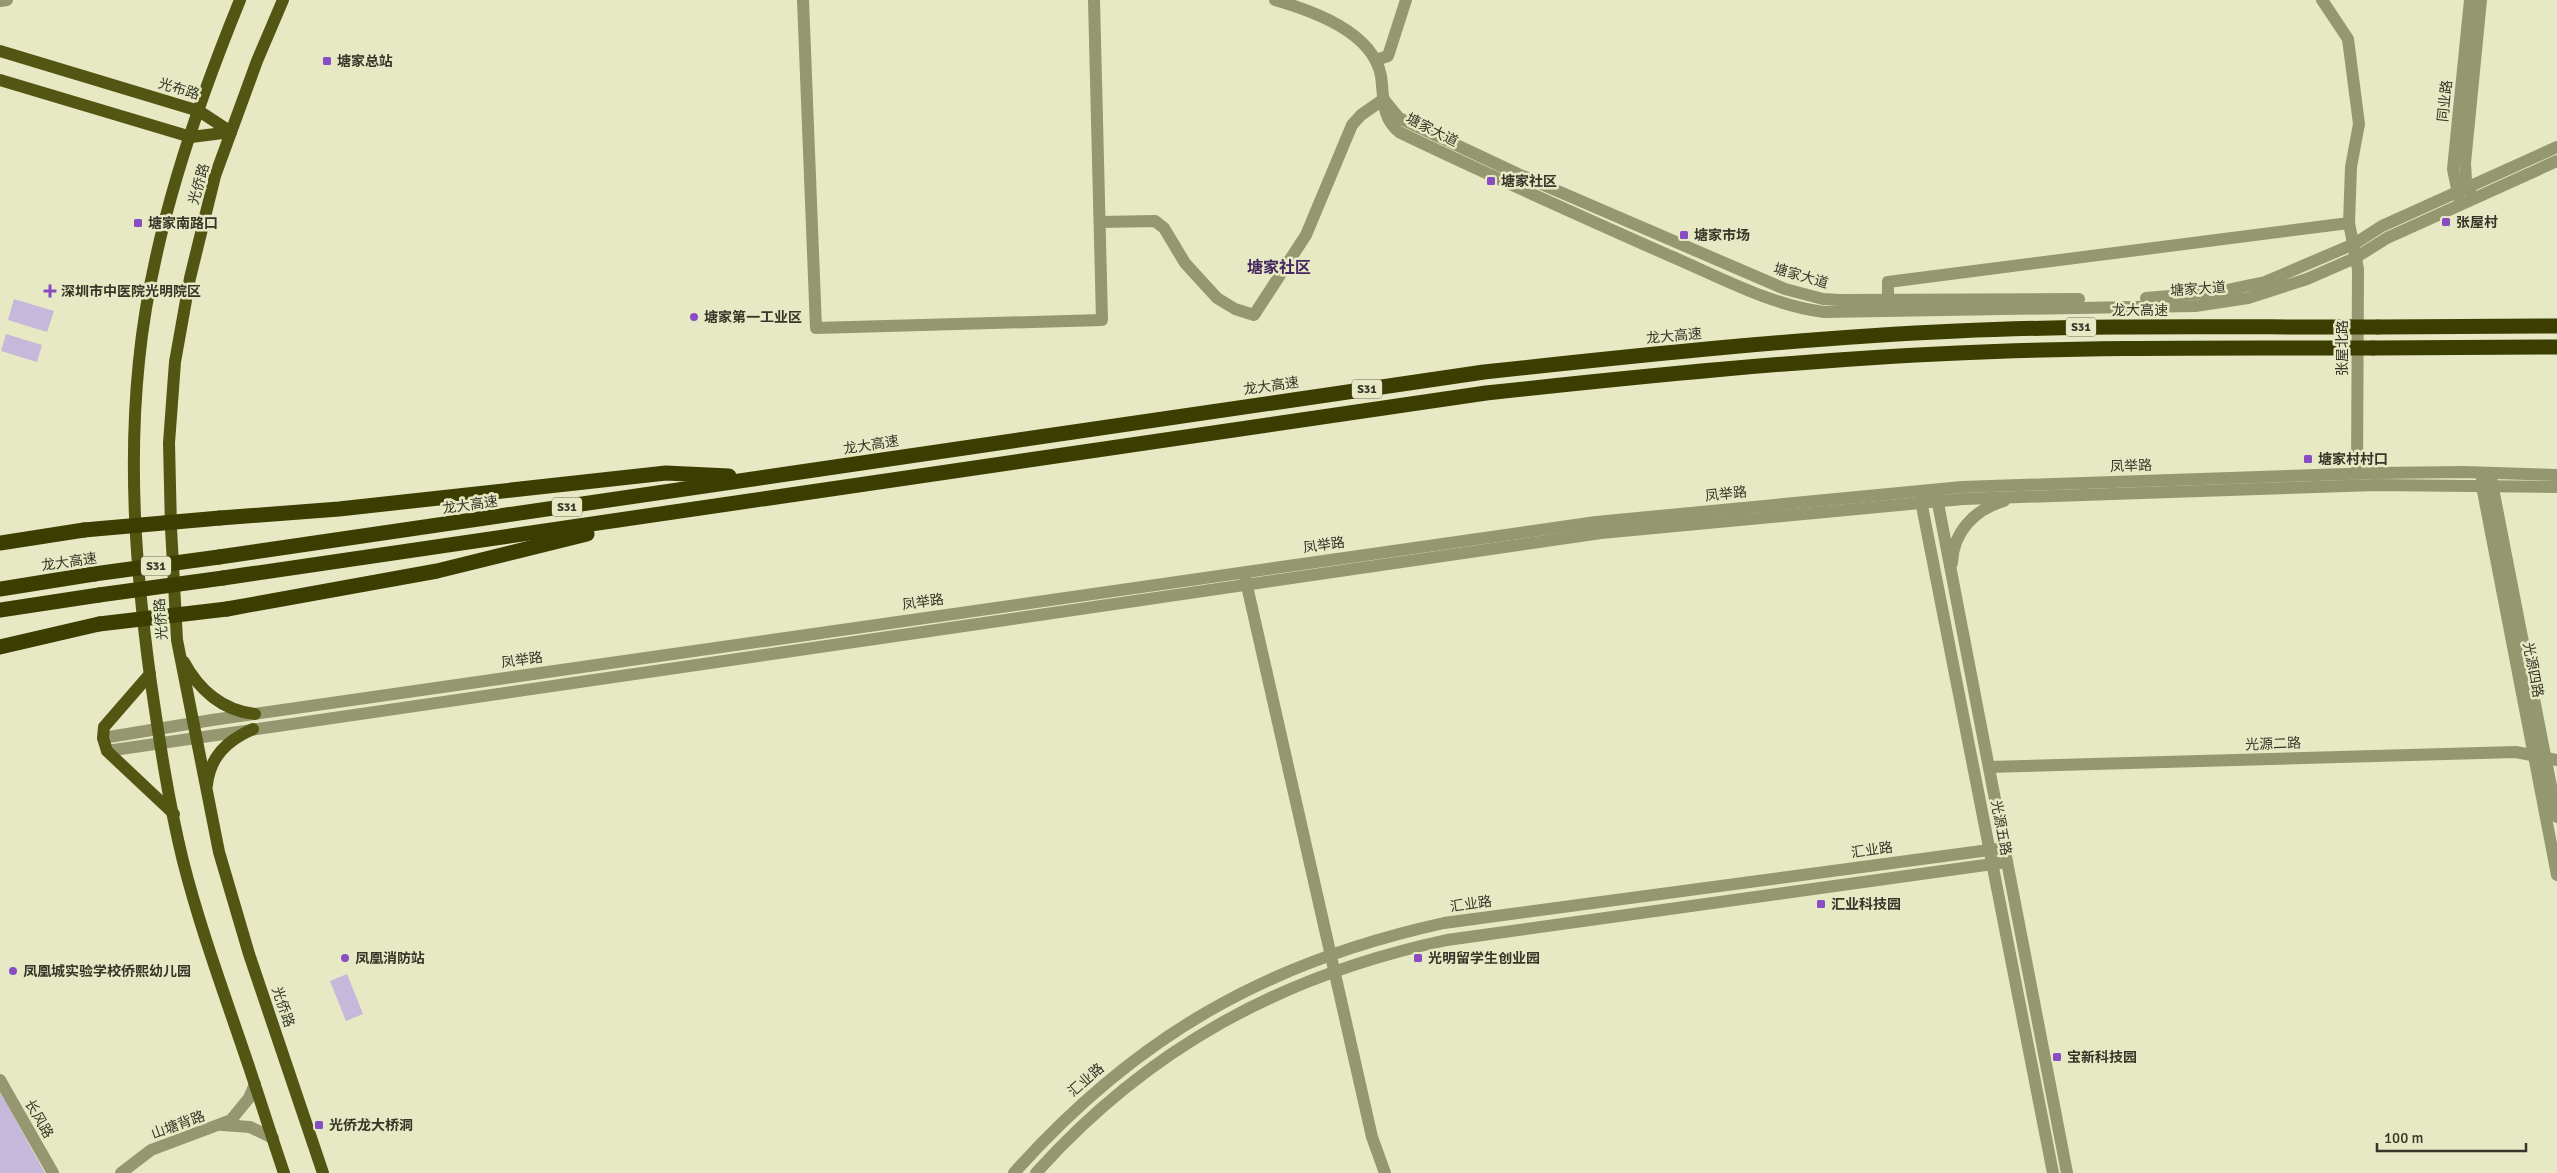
<svg xmlns="http://www.w3.org/2000/svg" width="2557" height="1173" font-family="Signika,'Noto Sans SC',sans-serif">
<rect width="100%" height="100%" fill="#e6e9c4"/>
<!-- green -->
<g fill="#c6b8da">
<path d="M14,299L54,311L47,332L8,320Z"/>
<path d="M6,334L42,345L37,362L1,351Z"/>
<path d="M347,974L363,1014L346,1021L330,981Z"/>
<path d="M0,1093L4,1099L45,1173H0Z"/>
</g>
<g fill="none" stroke-linecap="round" stroke-linejoin="round">
<!-- minor -->
<g stroke="#94976f" stroke-width="12">
<path d="M803,0L816,328L1102,320L1094,0"/>
<path d="M1275,0C1313,11 1373,32 1381,76C1384,98 1381,117 1399,132C1488,175 1578,215 1668,255C1718,276 1769,305 1824,312L2195,306L2248,298L2307,279L2355,258L2387,238L2557,161"/>
<path d="M0,1L7,0"/>
<path d="M1376,60L1388,56L1406,0"/>
<path d="M1385,101L1399,118L1518,174L1785,289L1823,299L1840,300L2079,299"/>
<path d="M2471,194L2466,180L2465,163L2481,0"/>
<path d="M2459,198L2453,169L2470,0"/>
<path d="M1100,222L1155,221L1164,228L1185,263L1217,298L1235,309L1254,315L1306,235L1352,125L1361,115L1384,99"/>
<path d="M2349,223L2358,269L2357,474"/>
<path d="M2146,298L2217,292L2265,282L2354,244L2382,226L2557,147"/>
<path d="M1888,300V282L2349,223L2351,167L2359,124L2348,39L2322,0"/>
<path d="M2491,478L2557,817"/>
<path d="M2482,479V486L2557,875"/>
<path d="M1936,493L2067,1173"/>
<path d="M1923,494L1921,501L2053,1173"/>
<path d="M1952,563C1953,532 1975,509 2004,501"/>
<path d="M1245,577L1372,1137L1385,1173"/>
<path d="M103,738L212,720L1596,522L1962,487L2376,473L2464,472L2557,475"/>
<path d="M107,751L1601,533L1963,499L2375,485L2557,487"/>
<path d="M1989,767L2516,752L2557,760"/>
<path d="M0,1080L53,1173"/>
<path d="M222,1125L250,1127L273,1138"/>
<path d="M121,1173L151,1150L231,1120L249,1098L255,1084"/>
<path d="M1014,1173C1135,1037 1266,962 1444,923L2004,848"/>
<path d="M1036,1173C1149,1047 1283,975 1447,940L2007,862"/>
</g>
<!-- major -->
<g stroke="#535513" stroke-width="12">
<path d="M240,0C194,113 151,239 139,361C128,467 136,571 150,676C159,738 168,800 183,861C200,928 224,993 246,1058C259,1096 271,1135 284,1173"/>
<path d="M283,0L257,61L215,176L190,278L175,362L169,443L171,528L177,640L219,852L249,954L323,1173"/>
<path d="M0,51L199,111L231,132"/>
<path d="M0,80L191,137L231,132"/>
<path d="M184,662C199,690 223,711 255,714"/>
<path d="M150,674L104,727L103,738L107,751L174,814"/>
<path d="M207,785C210,756 228,740 253,729"/>
</g>
<!-- highway -->
<g stroke="#3c3d01" stroke-width="15">
<path d="M2378,327L2557,326"/>
<path d="M2373,348L2557,347"/>
<path d="M220,518L339,509L666,473L729,476"/>
<path d="M0,543L84,530"/>
<path d="M219,557L1484,372C1641,355 1799,338 1957,331C2088,325 2219,327 2350,327"/>
<path d="M223,578L1486,393C1643,376 1801,360 1958,353C2086,347 2214,348 2341,348"/>
<path d="M0,589L94,574"/>
<path d="M227,609L437,571L587,534"/>
<path d="M0,610L99,595"/>
<path d="M0,647L99,624"/>
</g>
<!-- highway-bridge -->
<g stroke="#3c3d01" stroke-width="15">
<path d="M2350,327H2378"/>
<path d="M2341,348H2373"/>
<path d="M84,530L220,518"/>
<path d="M94,574L219,557"/>
<path d="M99,595L223,578"/>
<path d="M99,624L227,609"/>
</g>
</g>
<!-- markers -->
<g fill="#894dc3" stroke="#e6e9c4" stroke-width="2">
<rect x="322" y="56" width="10" height="10" rx="2.5"/>
<rect x="1486" y="176" width="10" height="10" rx="2.5"/>
<rect x="2441" y="217" width="10" height="10" rx="2.5"/>
<rect x="133" y="218" width="10" height="10" rx="2.5"/>
<rect x="1679" y="230" width="10" height="10" rx="2.5"/>
<path d="M47.5 283.5h5v5h5v5h-5v5h-5v-5h-5v-5h5z"/>
<circle cx="694" cy="317" r="5"/>
<rect x="2303" y="454" width="10" height="10" rx="2.5"/>
<rect x="1816" y="899" width="10" height="10" rx="2.5"/>
<circle cx="345" cy="958" r="5"/>
<rect x="1413" y="953" width="10" height="10" rx="2.5"/>
<circle cx="13" cy="971" r="5"/>
<rect x="2052" y="1052" width="10" height="10" rx="2.5"/>
<rect x="314" y="1120" width="10" height="10" rx="2.5"/>
</g>
<g text-anchor="middle" dominant-baseline="central" stroke-width="5" stroke-linejoin="round" paint-order="stroke">
<!-- shield labels -->
<g fill="#e6e9c4" stroke="#6a6c57" stroke-width="1">
<rect x="2066" y="317.5" width="30" height="19" rx="4"/>
<rect x="1352" y="379.5" width="30" height="19" rx="4"/>
<rect x="552" y="497.5" width="30" height="19" rx="4"/>
<rect x="141" y="556.5" width="30" height="19" rx="4"/>
</g>
<g font-size="12" font-weight="bold" fill="#353628">
<text x="2081" y="327">S31</text>
<text x="1367" y="389">S31</text>
<text x="567" y="507">S31</text>
<text x="156" y="566">S31</text>
</g>
<!-- poi labels -->
<g font-size="14" font-weight="bold" fill="#353628" stroke="#e6e9c4" text-anchor="start">
<text x="337" y="61">塘家总站</text>
<text x="1501" y="181">塘家社区</text>
<text x="2456" y="222">张屋村</text>
<text x="148" y="223">塘家南路口</text>
<text x="1694" y="235">塘家市场</text>
<text x="61" y="291">深圳市中医院光明院区</text>
<text x="704" y="317">塘家第一工业区</text>
<text x="2318" y="459">塘家村村口</text>
<text x="1831" y="904">汇业科技园</text>
<text x="355" y="958">凤凰消防站</text>
<text x="1428" y="958">光明留学生创业园</text>
<text x="23" y="971">凤凰城实验学校侨熙幼儿园</text>
<text x="2067" y="1057">宝新科技园</text>
<text x="329" y="1125">光侨龙大桥洞</text>
</g>
<!-- street labels -->
<g font-size="14" fill="#353628" stroke="#e6e9c4">
<text transform="translate(179 89) rotate(17)">光布路</text>
<text transform="translate(2445 101) rotate(-84)">同业路</text>
<text transform="translate(1432 130) rotate(27)">塘家大道</text>
<text transform="translate(199 184) rotate(-74)">光侨路</text>
<text transform="translate(1801 276) rotate(16)">塘家大道</text>
<text transform="translate(2198 289) rotate(-4)">塘家大道</text>
<text x="2140" y="310">龙大高速</text>
<text transform="translate(1674 336) rotate(-5)">龙大高速</text>
<text transform="translate(2342 348) rotate(-90)">张屋北路</text>
<text transform="translate(1271 386) rotate(-8)">龙大高速</text>
<text transform="translate(871 445) rotate(-9)">龙大高速</text>
<text transform="translate(2131 466) rotate(-2)">凤举路</text>
<text transform="translate(1726 494) rotate(-6)">凤举路</text>
<text transform="translate(470 505) rotate(-8)">龙大高速</text>
<text transform="translate(1324 545) rotate(-8)">凤举路</text>
<text transform="translate(69 562) rotate(-8)">龙大高速</text>
<text transform="translate(923 602) rotate(-8)">凤举路</text>
<text transform="translate(161 619) rotate(-94)">光侨路</text>
<text transform="translate(522 660) rotate(-8)">凤举路</text>
<text transform="translate(2533 670) rotate(79)">光源四路</text>
<text transform="translate(2273 744) rotate(-2)">光源二路</text>
<text transform="translate(2001 828) rotate(79)">光源五路</text>
<text transform="translate(1872 850) rotate(-8)">汇业路</text>
<text transform="translate(1471 904) rotate(-8)">汇业路</text>
<text transform="translate(283 1007) rotate(71)">光侨路</text>
<text transform="translate(1086 1080) rotate(-41)">汇业路</text>
<text transform="translate(39 1119) rotate(60)">长风路</text>
<text transform="translate(178 1125) rotate(-20)">山塘背路</text>
</g>
<!-- quarter labels -->
<g font-size="16" font-weight="bold" fill="#432660" stroke="#e6e9c4">
<text x="1279" y="268">塘家社区</text>
</g>
</g>
<!-- scale -->
<path d="M2377 1143v8h149v-8" fill="none" stroke="#353628" stroke-width="2.5"/>
<text x="2384" y="1143" font-size="15" fill="#353628" stroke="#e6e9c4" stroke-width="4" paint-order="stroke">100 m</text>
</svg>
